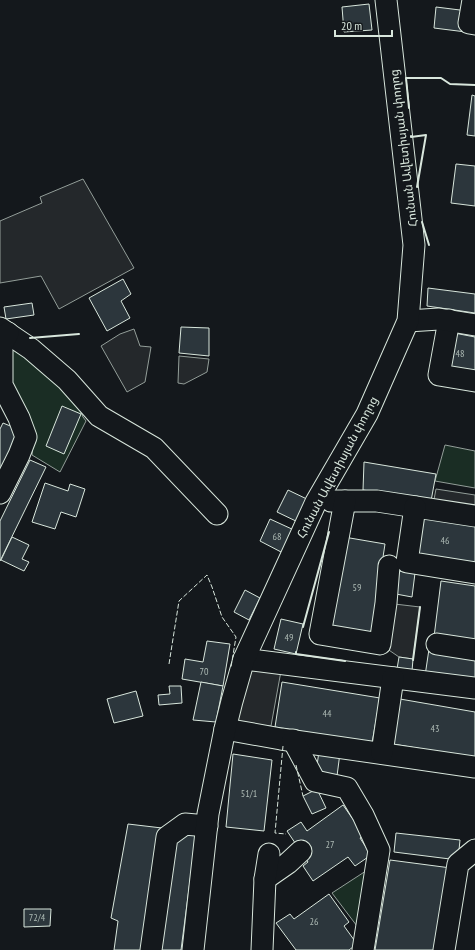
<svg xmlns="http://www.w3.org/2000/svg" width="475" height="950" font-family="'PT Sans Narrow','Noto Sans Armenian',sans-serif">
<rect width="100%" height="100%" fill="#14181c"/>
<!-- green -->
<g fill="#1a2d24" stroke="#939e99">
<path d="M14,349L31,358L77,403L83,417L86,421L60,472L32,455L34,435L9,390L5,352Z"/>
<path d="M445,445L475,451V488L435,481Z"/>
<path d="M372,867L360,930L332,893Z"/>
</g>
<!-- parking -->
<g fill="#24282b" stroke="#939e99">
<path d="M83,179L134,268L59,309L41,276L0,283V221L42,203L40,197Z"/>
<path d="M134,329L140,346L151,347L145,382L127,392L101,346L120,334Z"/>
<path d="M179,356L209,359L207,372L184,384L178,383Z"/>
<path d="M436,489L475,495V516L432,510Z"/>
<path d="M386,603L420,607L413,659L399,657L380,644Z"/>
<path d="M247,666L281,671L271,726L232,723Z"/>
</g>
<!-- building -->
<g fill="#2c363c" stroke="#d8e6dc">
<path d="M369,4L372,30L344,32L342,7Z"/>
<path d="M436,7L468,11L466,32L434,28Z"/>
<path d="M472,95L475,96V136L467,135Z"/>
<path d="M456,164L475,166V206L451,203Z"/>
<path d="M123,279L131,294L121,301L130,318L107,331L89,298Z"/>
<path d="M428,288L475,294V313L427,306Z"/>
<path d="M32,303L34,315L6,319L4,307Z"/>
<path d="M181,327L209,328V356L179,353Z"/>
<path d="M449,332L475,337V375L443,370Z"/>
<path d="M62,406L81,414L64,454L46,446Z"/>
<path d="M3,423L20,430L0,473V429Z"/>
<path d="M30,460L46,467L0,561V521Z"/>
<path d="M364,462L436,474L431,501L363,490Z"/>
<path d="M45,483L68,491L70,484L85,489L76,517L61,512L55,529L32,522Z"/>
<path d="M288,490L311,501L300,523L277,512Z"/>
<path d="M419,516L475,526V565L413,554Z"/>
<path d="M270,519L294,530L283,553L260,541Z"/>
<path d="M12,537L29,545L22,559L29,562L24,571L1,560Z"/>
<path d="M344,537L385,544L371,636L330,630Z"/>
<path d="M399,571L415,573L412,597L396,594Z"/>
<path d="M441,581L475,586V642L434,637Z"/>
<path d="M245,590L260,598L249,620L234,612Z"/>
<path d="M281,619L303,624L296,654L274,649Z"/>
<path d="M207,641L230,644L223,686L182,679L185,659L203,662Z"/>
<path d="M429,649L475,655V683L425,676Z"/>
<path d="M399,657L413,659L412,671L397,669Z"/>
<path d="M201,682L223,686L216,722L193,720Z"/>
<path d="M282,682L380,698L372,743L275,727Z"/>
<path d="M169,686H181L182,703L159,705L158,695L170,694Z"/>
<path d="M136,691L143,716L114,723L107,699Z"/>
<path d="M400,699L475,712V758L393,744Z"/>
<path d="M319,751L340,753L337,776L316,773Z"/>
<path d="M233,754L272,760L264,831L226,827Z"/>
<path d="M317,789L326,808L312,814L303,796Z"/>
<path d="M343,805L364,835L360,838L371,855L355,866L348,857L313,881L303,866L308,862L287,831L301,822L307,831Z"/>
<path d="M128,824L162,828L142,950H114L118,921L111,918Z"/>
<path d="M396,833L460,840L458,860L394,852Z"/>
<path d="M185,834L196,835L181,950H159L173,842Z"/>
<path d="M390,860L451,868L438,950H375Z"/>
<path d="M329,894L349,922L344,926L357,944L349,950H296L276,923L290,914L294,919Z"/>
<path d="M24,909H51L50,926L24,927Z"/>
</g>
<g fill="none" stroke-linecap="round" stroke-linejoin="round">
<defs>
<g id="minor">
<path d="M473,0L469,23L475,24"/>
<path d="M449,320L439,375L475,381"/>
<path d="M408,321L439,319L475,325"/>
<path d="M0,328L31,349L67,380L99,416L154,448L217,514"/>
<path d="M0,493L19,455L26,437L19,418L2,385V345L8,333"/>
<path d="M331,501H377L475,516"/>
<path d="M345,501L320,634L380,644L386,603L389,566"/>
<path d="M415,507L407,562L475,573"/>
<path d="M437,644L475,650"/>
<path d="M244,659L475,688"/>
<path d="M225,729L281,739L475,767"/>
<path d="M293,740L315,781L347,788L363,815L379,850L363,950"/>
<path d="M382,753L393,678"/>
<path d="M265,879L288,863L301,851"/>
<path d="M151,950L167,837L185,824L207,826"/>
<path d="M193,950L208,814L225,729L232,701L244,659L316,502L367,414L408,321L414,245L386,0"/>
<path d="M262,950L265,879L269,854"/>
<path d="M444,950L458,864L475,850"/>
</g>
</defs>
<!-- minor casing -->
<use href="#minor" stroke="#d8e6dc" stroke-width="23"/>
<!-- minor -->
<use href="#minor" stroke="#14181c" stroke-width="21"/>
<!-- fence -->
<g stroke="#d8e6dc" stroke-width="1" stroke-dasharray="5 2" stroke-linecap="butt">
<path d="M169,664L179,601L207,575L212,587L222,617L236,637L231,667"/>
<path d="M283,746L275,833L286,834"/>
<path d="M296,765L303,796"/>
</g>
<!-- wall -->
<g stroke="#d8e6dc" stroke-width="2">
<path d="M409,108L406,78H441L450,84L475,85"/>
<path d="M411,136V137L426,135L417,187"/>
<path d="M422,222L429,245"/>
<path d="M31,338H30L79,334"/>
<path d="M303,627L329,532"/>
<path d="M296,652V654L345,661"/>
<path d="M413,660L420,607"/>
</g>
</g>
<g text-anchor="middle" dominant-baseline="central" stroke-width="3" stroke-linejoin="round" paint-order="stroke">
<!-- number labels -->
<g font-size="10" fill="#adbab4">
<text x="460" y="353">48</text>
<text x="277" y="536">68</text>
<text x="445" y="540">46</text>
<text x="357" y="587">59</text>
<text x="289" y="637">49</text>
<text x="204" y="671">70</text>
<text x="327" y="713">44</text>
<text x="435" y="728">43</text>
<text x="249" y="793">51/1</text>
<text x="330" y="844">27</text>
<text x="37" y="917">72/4</text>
<text x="314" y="921">26</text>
</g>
<!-- street labels -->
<g font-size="12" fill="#d8e6dc" stroke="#14181c">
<text transform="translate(403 148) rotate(-97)">Հունան Ավետիսյան փողոց</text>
<text transform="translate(337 467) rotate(-62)">Հունան Ավետիսյան փողոց</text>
</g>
</g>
<!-- scale -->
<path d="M335 30v6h57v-6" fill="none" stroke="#d8e6dc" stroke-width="2"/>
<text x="341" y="30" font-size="12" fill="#d8e6dc" stroke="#14181c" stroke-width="3" paint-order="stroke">20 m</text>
</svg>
